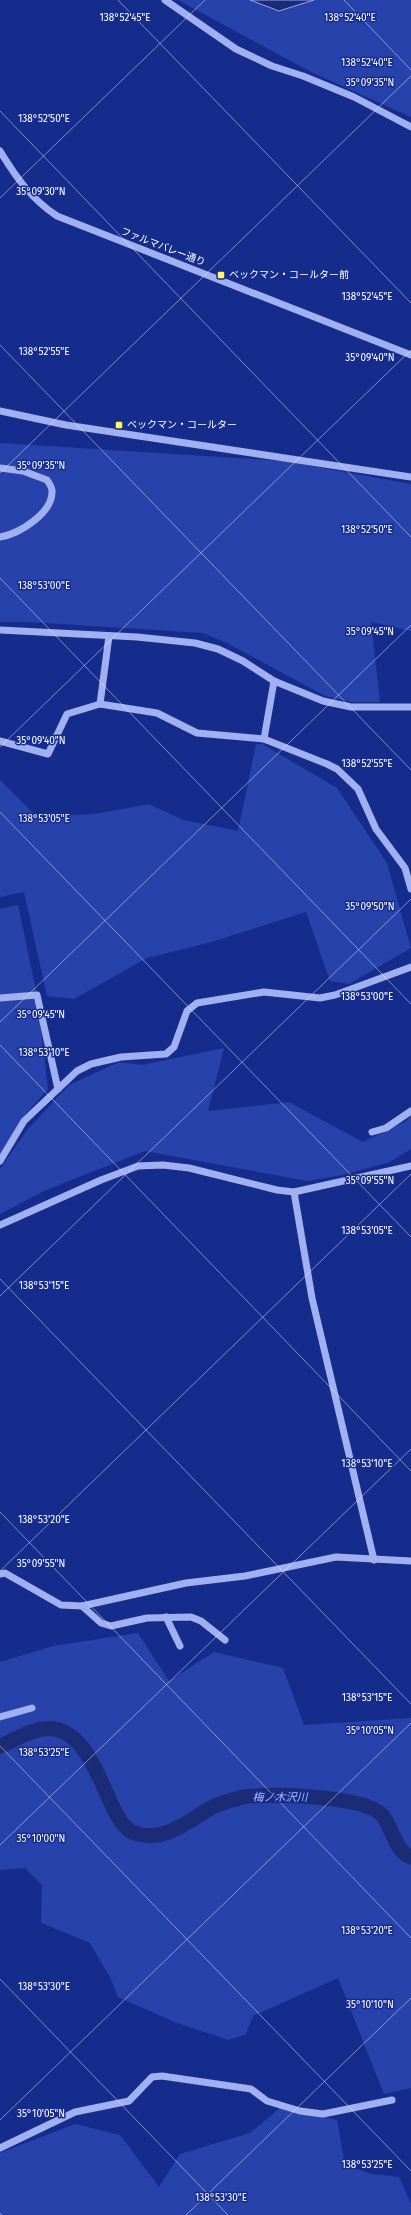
<svg xmlns="http://www.w3.org/2000/svg" width="411" height="2215" font-family="'Fira Sans','Noto Sans JP',sans-serif">
<rect width="100%" height="100%" fill="#162c8d"/>
<!-- green -->
<g fill="#2842ac">
<path d="M178,0H411V117L311,72Z"/>
<path d="M0,443L283,461L411,484V631L371,622L380,702H352L325,696L227,643L203,633L29,622H0Z"/>
<path d="M256,744H262L337,788L387,863L411,948L349,984L330,981L306,912L211,942L147,958L74,999L47,996L24,892L0,897V780L37,817L95,814L149,804L183,820L238,831Z"/>
<path d="M18,905L37,995L48,1089L21,1119L0,1155V909Z"/>
<path d="M224,1048L208,1111L289,1102L363,1142L405,1122L411,1116V1149L390,1162L343,1175L307,1181L145,1151L46,1190L0,1214V1169L27,1130L69,1085L119,1062L142,1065Z"/>
<path d="M138,1633L169,1681L214,1652L283,1668L304,1725L411,1718V2088L384,2094L338,1978L253,2016L246,2034L229,2040L177,2023L118,1997L110,1977L90,1943L41,1923L42,1885L25,1868L0,1870V1662L53,1646Z"/>
<path d="M281,2107L337,2120L345,2165L372,2174L399,2177L411,2204V2215H0V2153L75,2124L120,2135L159,2187L180,2154L250,2133Z"/>
</g>
<!-- water -->
<path fill="#1b2b75" stroke="#92a7f2" d="M250,0H314L279,11Z"/>
<g fill="none" stroke-linecap="round" stroke-linejoin="round">
<!-- river -->
<path stroke="#1b2b75" stroke-width="15" d="M0,1746C13,1741 28,1731 42,1729C82,1722 98,1777 112,1805C116,1815 124,1829 134,1833C164,1843 185,1823 209,1809C217,1804 243,1796 252,1796C278,1794 365,1796 382,1815C392,1826 395,1852 411,1857"/>
<!-- minor -->
<g stroke="#a0b0f0" stroke-width="7">
<path d="M165,0L236,49L272,66L303,76L354,97L411,127"/>
<path d="M0,151C16,177 31,199 57,216L411,355"/>
<path d="M0,411L66,425L411,477"/>
<path d="M0,468L23,471L47,480C49,483 52,487 52,491C53,513 19,534 0,537"/>
<path d="M0,630L137,637L195,643L218,649L243,661L274,681L323,701L351,707H411"/>
<path d="M100,704L109,636"/>
<path d="M264,739L274,681"/>
<path d="M0,741L48,754L67,714L100,704L157,713L197,733L264,739L327,764L337,769L358,789L376,829L405,868L411,889"/>
<path d="M0,998L37,995L58,1089"/>
<path d="M372,1132L386,1128L411,1111"/>
<path d="M0,1161L24,1121L77,1071L91,1064L121,1057L166,1054L174,1047L187,1011L197,1003L264,992L320,998L335,995L411,967"/>
<path d="M294,1192L312,1298L374,1560"/>
<path d="M0,1225L101,1180L138,1166L163,1165L189,1168L277,1190L294,1192L411,1166"/>
<path d="M0,1574L5,1573L61,1605L82,1606L186,1583L245,1576L336,1557L411,1561"/>
<path d="M82,1606L101,1623L111,1626L147,1618L191,1617L201,1621L225,1640"/>
<path d="M166,1617L180,1646"/>
<path d="M0,1717L32,1708"/>
<path d="M0,2148L75,2112L129,2101L152,2077L162,2076L251,2089L267,2101L300,2111L323,2114L392,2100"/>
</g>
</g>
<!-- ticks -->
<path fill="none" stroke="#fff" stroke-width="1" stroke-opacity="0.45" d="M118,0L411,303M344,0L411,70M0,111L411,537M0,198L205,0M0,345L411,770M0,473L411,76M0,578L411,1004M0,747L411,350M0,812L411,1237M0,1022L411,625M0,1045L411,1471M0,1279L411,1704M0,1296L411,899M0,1512L411,1938M0,1571L411,1174M0,1746L411,2171M0,1845L411,1449M0,1979L228,2215M0,2120L411,1723M0,2213L2,2215M186,2215L411,1998"/>
<!-- markers -->
<g fill="#fff95f" stroke="#162c8d" stroke-width="1.5">
<rect x="217" y="271" width="8" height="8" rx="2"/>
<rect x="115" y="421" width="8" height="8" rx="2"/>
</g>
<g text-anchor="middle" dominant-baseline="central" stroke-width="3" stroke-linejoin="round" paint-order="stroke">
<!-- street labels -->
<g font-size="10" fill="#fff" stroke="#162c8d">
<text transform="translate(163 247) rotate(21)">ファルマバレー通り</text>
</g>
<!-- poi labels -->
<g font-size="10" fill="#fff" stroke="#162c8d" text-anchor="start">
<text x="229" y="275">ベックマン・コールター前</text>
<text x="127" y="425">ベックマン・コールター</text>
</g>
<!-- water labels -->
<g font-size="11" font-style="italic" fill="#acbbf7" stroke="#162c8d">
<text x="280" y="1797">梅ノ木沢川</text>
</g>
</g>
<g font-size="10" text-anchor="middle" fill="#fff" stroke="#162c8d" stroke-width="3" stroke-linejoin="round" paint-order="stroke">
<text x="125" y="21">138°52'45"E</text>
<text x="350" y="21">138°52'40"E</text>
<text x="367" y="66">138°52'40"E</text>
<text x="370" y="86">35°09'35"N</text>
<text x="44" y="122">138°52'50"E</text>
<text x="41" y="195">35°09'30"N</text>
<text x="367" y="300">138°52'45"E</text>
<text x="44" y="355">138°52'55"E</text>
<text x="370" y="361">35°09'40"N</text>
<text x="41" y="469">35°09'35"N</text>
<text x="367" y="533">138°52'50"E</text>
<text x="44" y="589">138°53'00"E</text>
<text x="370" y="635">35°09'45"N</text>
<text x="41" y="744">35°09'40"N</text>
<text x="367" y="767">138°52'55"E</text>
<text x="44" y="822">138°53'05"E</text>
<text x="370" y="910">35°09'50"N</text>
<text x="367" y="1000">138°53'00"E</text>
<text x="41" y="1018">35°09'45"N</text>
<text x="44" y="1056">138°53'10"E</text>
<text x="370" y="1184">35°09'55"N</text>
<text x="367" y="1234">138°53'05"E</text>
<text x="44" y="1289">138°53'15"E</text>
<text x="367" y="1467">138°53'10"E</text>
<text x="44" y="1523">138°53'20"E</text>
<text x="41" y="1567">35°09'55"N</text>
<text x="367" y="1701">138°53'15"E</text>
<text x="370" y="1734">35°10'05"N</text>
<text x="44" y="1756">138°53'25"E</text>
<text x="41" y="1842">35°10'00"N</text>
<text x="367" y="1934">138°53'20"E</text>
<text x="44" y="1990">138°53'30"E</text>
<text x="370" y="2008">35°10'10"N</text>
<text x="41" y="2117">35°10'05"N</text>
<text x="367" y="2168">138°53'25"E</text>
<text x="221" y="2201">138°53'30"E</text>
</g>
</svg>
